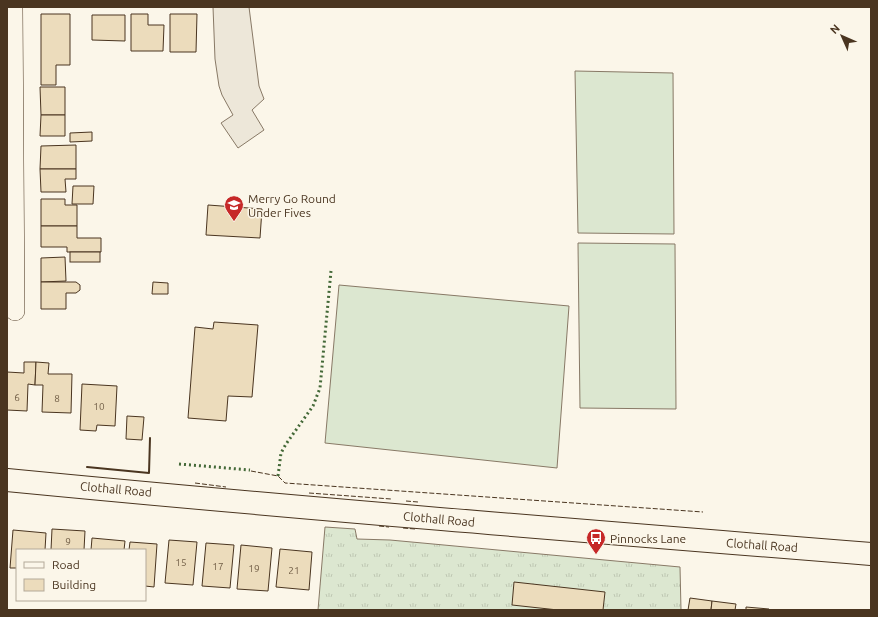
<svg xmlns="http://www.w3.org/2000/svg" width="878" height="617" font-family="Ubuntu,sans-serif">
<defs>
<pattern id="grass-tufts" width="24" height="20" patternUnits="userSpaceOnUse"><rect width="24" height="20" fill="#dce7d0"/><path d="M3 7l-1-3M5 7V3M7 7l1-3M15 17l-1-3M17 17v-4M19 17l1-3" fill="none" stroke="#bec7b2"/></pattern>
</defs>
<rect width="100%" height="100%" fill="#fbf6e9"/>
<!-- grass -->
<path fill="url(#grass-tufts)" stroke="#887966" d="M325,527L355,529L357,539L390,540L680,567L681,610H318Z"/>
<!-- pitch -->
<g fill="#dce7d0" stroke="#887966">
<path d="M575,71L673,73L674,234L578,233Z"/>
<path d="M578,243L675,244L676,409L580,408Z"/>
<path d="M339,285L569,306L557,468L325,443Z"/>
</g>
<!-- parking -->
<path fill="#ede7d9" stroke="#887966" d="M213,7H249L259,86L264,99L252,110L264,130L238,148L221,123L233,115L222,95L219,86L215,59Z"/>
<!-- building -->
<g fill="#ecdcbc" stroke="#4a3520">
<path d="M41,14H70V65H56V85H41Z"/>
<path d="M131,14H148V25H164L163,51H131Z"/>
<path d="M170,14H197L196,52H170Z"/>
<path d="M92,15H125V41L92,40Z"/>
<path d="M40,87H65V115H41Z"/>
<path d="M41,115H65V136H40Z"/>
<path d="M92,132V141L70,142V133Z"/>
<path d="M76,145V169H40L41,146Z"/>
<path d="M40,169H76V179H65L66,192H41Z"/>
<path d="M73,186H94L93,204H72Z"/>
<path d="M41,199H65V205H77V226H41Z"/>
<path d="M208,205L262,209L260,238L206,235Z"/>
<path d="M41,226H77V238H101V252H67V247H41Z"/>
<rect x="70" y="252" width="30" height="10"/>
<path d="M65,257L66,281L41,282V258Z"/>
<path d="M41,282H76L80,285V290L76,293H66V309H41Z"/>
<path d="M153,282L168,283V294H152Z"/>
<path d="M214,322L258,325L252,397L228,396L226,421L188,418L195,327L213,329Z"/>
<path d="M24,362H36L35,385L28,384L27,411L7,410V372L24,373Z"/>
<path d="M36,362L49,363L48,374H72L71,413L42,412L43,385H35Z"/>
<path d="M82,384L117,386L115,426L97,425L96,431L80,430Z"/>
<path d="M127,416L144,417L142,440L126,439Z"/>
<path d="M52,529L85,531L84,550H51Z"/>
<path d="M13,530L46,533L45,550H17V568H10Z"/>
<path d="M92,538L125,541L124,550H91Z"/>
<path d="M169,540L197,542L193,585L165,583Z"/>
<path d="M130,542L157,544L154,587L145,586V550H129Z"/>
<path d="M206,543L234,545L230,588L202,586Z"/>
<path d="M241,545L272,548L268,591L237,589Z"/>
<path d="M280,549L312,552L309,590L276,587Z"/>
<path d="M514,582L605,592L603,610H558L512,605Z"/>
<path d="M690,598L712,601L711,610H688Z"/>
<path d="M712,601L736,604L735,610H711Z"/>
<path d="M746,607L769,609V610H746Z"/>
</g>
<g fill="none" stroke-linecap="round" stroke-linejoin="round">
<defs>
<path id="minor" d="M13,7L15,311"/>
<path id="primary" d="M7,480C295,508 583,531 871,554"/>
</defs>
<!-- minor casing -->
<use href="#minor" stroke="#4a3520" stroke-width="20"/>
<!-- primary casing -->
<use href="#primary" stroke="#4a3520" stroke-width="24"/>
<!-- minor -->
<use href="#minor" stroke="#fbf6e9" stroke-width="19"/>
<!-- primary -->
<use href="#primary" stroke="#fbf6e9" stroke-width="22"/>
<!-- hedge -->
<g stroke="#436837" stroke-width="3" stroke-dasharray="2 3" stroke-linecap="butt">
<path d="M179,464L250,470"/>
<path d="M278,476L281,453L286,444L313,406L320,388L331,271"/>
</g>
<!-- fence -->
<g stroke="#4a3520" stroke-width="1" stroke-dasharray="5 2" stroke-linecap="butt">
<path d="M251,471L278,476L285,483L703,512"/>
<path d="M195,483L226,487"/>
<path d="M309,493L391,499"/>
<path d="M406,501L418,502"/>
<path d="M379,526L389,527"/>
<path d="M403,528L415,529"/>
</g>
<!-- wall -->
<path stroke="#4a3520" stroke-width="2" d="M87,467L149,473L150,438"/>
</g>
<!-- icons -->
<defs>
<symbol id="school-pin" viewBox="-11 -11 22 30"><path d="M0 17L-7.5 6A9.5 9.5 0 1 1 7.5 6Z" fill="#c62828" stroke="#fbf6e9"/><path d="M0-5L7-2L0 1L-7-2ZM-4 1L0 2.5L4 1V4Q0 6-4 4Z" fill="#fff"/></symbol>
<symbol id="bus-pin" viewBox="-11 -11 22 30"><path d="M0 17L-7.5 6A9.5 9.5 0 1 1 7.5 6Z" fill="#c62828" stroke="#fbf6e9"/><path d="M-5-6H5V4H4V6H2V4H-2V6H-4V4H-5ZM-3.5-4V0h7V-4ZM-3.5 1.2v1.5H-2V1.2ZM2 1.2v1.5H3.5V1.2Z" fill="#fff"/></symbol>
</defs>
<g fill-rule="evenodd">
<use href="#school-pin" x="223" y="194" width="22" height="30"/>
<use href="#bus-pin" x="585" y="527" width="22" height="30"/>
</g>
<g text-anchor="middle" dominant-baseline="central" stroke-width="3" stroke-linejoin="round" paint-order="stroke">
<!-- number labels -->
<g font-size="10" fill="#725f47">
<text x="17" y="397">6</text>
<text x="57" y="398">8</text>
<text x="99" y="406">10</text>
<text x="68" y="541">9</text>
<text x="181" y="562">15</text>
<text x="218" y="566">17</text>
<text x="254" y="568">19</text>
<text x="294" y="570">21</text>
</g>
<!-- poi labels -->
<g font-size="12" fill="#4a3520" stroke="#fbf6e9" text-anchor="start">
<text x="248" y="198">Merry Go Round<tspan x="248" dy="14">Under Fives</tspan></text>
<text x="610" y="538">Pinnocks Lane</text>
</g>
<!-- street labels -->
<g font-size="12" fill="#4a3520" stroke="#fbf6e9">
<text transform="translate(116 489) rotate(5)">Clothall Road</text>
<text transform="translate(439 519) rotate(5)">Clothall Road</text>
<text transform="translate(762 545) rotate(4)">Clothall Road</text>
</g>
</g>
<!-- border -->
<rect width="878" height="617" fill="none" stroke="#4a3520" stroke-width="16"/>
<!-- legend -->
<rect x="16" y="549" width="130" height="52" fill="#fbf6e9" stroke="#b4a999"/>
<rect x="24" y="562" width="20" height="6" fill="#fbf6e9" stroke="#b4a999"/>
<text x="52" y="569" font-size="12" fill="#4a3520">Road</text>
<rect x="24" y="579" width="20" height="12" fill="#ecdcbc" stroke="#b4a999"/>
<text x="52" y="589" font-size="12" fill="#4a3520">Building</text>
<!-- north arrow -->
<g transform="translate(842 36) rotate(315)" stroke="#fbf6e9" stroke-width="3" paint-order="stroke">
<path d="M0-3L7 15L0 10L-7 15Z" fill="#4a3520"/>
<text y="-6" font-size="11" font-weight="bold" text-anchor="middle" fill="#4a3520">N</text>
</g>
</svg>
